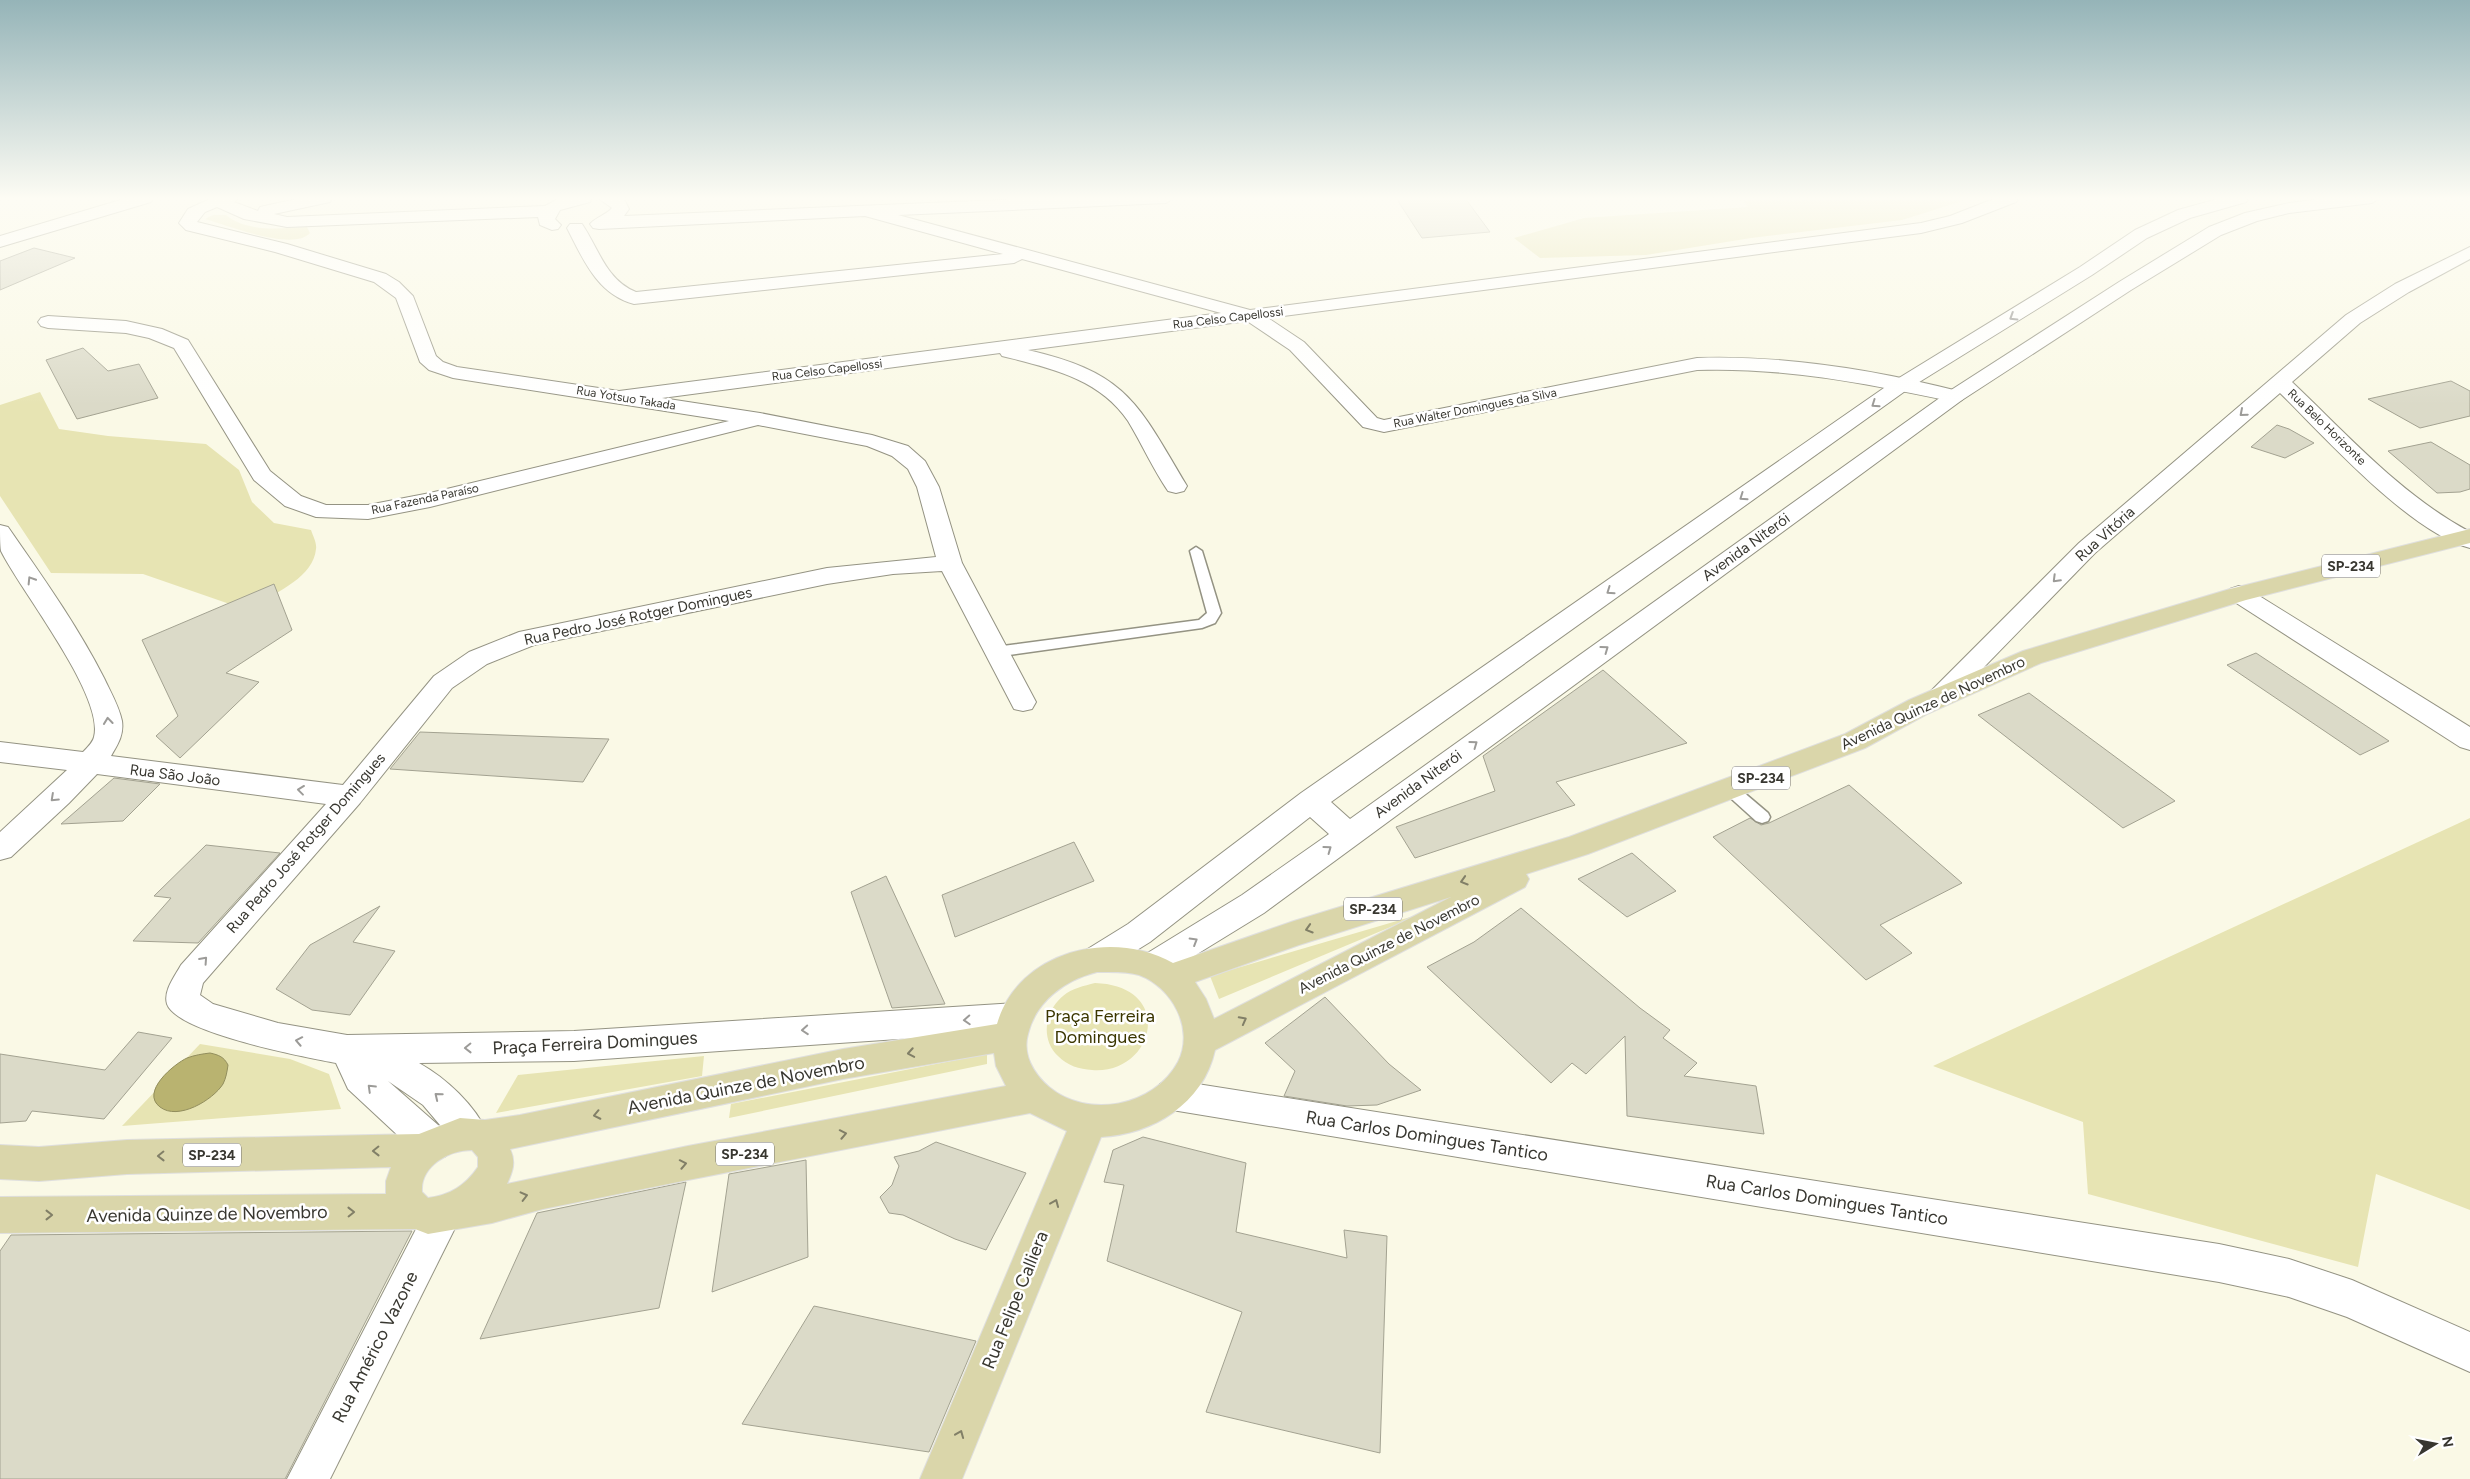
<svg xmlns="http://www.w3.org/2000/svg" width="2470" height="1479" font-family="Figtree,sans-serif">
<rect width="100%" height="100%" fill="#faf9e6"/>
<!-- green -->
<g fill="#e7e4b3">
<path d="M1741,198H1972L1902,220L1751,238L1646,255L1540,258L1514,238L1584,218L1748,207Z"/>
<path d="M213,215H226C248,233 281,228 307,227L310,233C293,252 227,225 205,219Z"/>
<path d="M40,392L59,429L108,436L206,444L239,470L252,502L274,523L311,530C313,536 317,543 316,549C313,580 268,597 244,609L143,574L51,573L0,496V405Z"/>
<path d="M2470,818V1210L2376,1174L2358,1267L2088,1194L2083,1122L1933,1066Z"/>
<path d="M1424,913L1219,999L1210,976Z"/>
<path d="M1095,983C1177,986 1154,1075 1092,1070C1079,1069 1068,1066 1058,1056C1040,1039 1045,1011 1063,996C1072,988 1084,986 1095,983Z"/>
<path d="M200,1044L290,1059L329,1074L341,1109L122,1126Z"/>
<path d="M987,1054V1064L729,1118L731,1104Z"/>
<path d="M704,1056L702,1076L496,1113L518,1075Z"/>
</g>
<!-- water -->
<path fill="#b9b370" stroke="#928e5d" d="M210,1053C219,1055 224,1057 228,1065C227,1072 226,1078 223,1084C213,1100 178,1121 160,1107C140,1092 174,1064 187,1058C195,1055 202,1054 210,1053Z"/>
<!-- building -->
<g fill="#dbdac8" stroke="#a3a291">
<path d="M1396,198H1465L1490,232L1422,238Z"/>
<path d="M34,248L75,258L0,290V261Z"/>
<path d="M83,348L108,371L139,364L158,398L77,419L46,360Z"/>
<path d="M2451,381L2470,391V416L2420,428L2368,399Z"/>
<path d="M2277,425L2289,429L2314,443L2285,458L2251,447Z"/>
<path d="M2431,442L2470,465V489L2460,492L2437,493L2388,451Z"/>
<path d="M274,584L292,630L226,673L259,682L180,758L156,736L178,716L142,640Z"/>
<path d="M2256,653L2389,741L2360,755L2227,665Z"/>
<path d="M1603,670L1687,743L1556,782L1575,805L1415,858L1396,827L1495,791L1483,756Z"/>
<path d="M2029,693L2175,801L2123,828L1978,715Z"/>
<path d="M420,732L609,739L583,782L390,769Z"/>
<path d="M114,778L160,784L123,821L61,824Z"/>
<path d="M1849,785L1962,883L1880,925L1912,953L1866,980L1713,837L1750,818L1761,825L1769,823Z"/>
<path d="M1074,842L1094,881L955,937L942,895Z"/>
<path d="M206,845L280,853L198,943L133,941L171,898L154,896Z"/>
<path d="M1632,853L1676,891L1627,917L1578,879Z"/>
<path d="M886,876L916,941L945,1004L892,1008L851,892Z"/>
<path d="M380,906L353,942L395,951L350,1015L312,1010L276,989L310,945Z"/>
<path d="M1521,908L1640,1008L1670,1030L1663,1038L1697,1063L1684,1076L1756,1086L1764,1134L1627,1116L1625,1036L1586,1074L1572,1063L1551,1083L1427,967L1474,942Z"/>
<path d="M1325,997L1389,1064L1421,1090L1377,1105L1347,1106L1284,1096L1295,1071L1265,1043Z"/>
<path d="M138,1032L172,1038L104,1119L32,1111L26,1121L0,1123V1054L105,1070Z"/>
<path d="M1143,1137L1246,1163L1236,1232L1347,1258L1344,1230L1387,1236L1380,1453L1206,1412L1242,1312L1107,1261L1124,1185L1104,1182L1113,1150Z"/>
<path d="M936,1142L1026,1173L986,1250L955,1239L903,1215L889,1213L880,1197L892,1185L899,1166L894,1157L919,1151Z"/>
<path d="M806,1160L808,1257L712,1292L729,1174Z"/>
<path d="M686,1182L659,1308L480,1339L537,1213Z"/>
<path d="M412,1231L285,1479H0V1251L11,1235Z"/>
<path d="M814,1306L976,1341L929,1452L742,1424Z"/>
</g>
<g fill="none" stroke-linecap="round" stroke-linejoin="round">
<defs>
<g id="lane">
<path d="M1196,547L1202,551L1221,613L1215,623L1202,628L995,657L988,652L995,647L1199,620L1207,613L1190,551Z"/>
<path d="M1730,783L1735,785L1768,813L1770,817L1768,821L1762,823L1756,821L1725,793L1722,789L1725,785Z"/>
</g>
<g id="street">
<path d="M212,198H239L234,202L258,211L260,207L301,198H332L330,202L274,214L287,217L545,206L560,198H592L590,202L560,210L555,219L561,225L558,229L552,230L540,225L538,217L287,227L244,219L217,207L205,212L197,222L287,244L386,274L399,282L413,296L436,356L443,362L457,367L619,391L1221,313L1022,259L1014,263L634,304C597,294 583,259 567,228L570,224H582C599,249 606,280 636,292L1003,254L865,216L599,229L593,228L590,224C596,217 606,215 612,208L598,198L624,199L629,209L624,216L1045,198H1174L1166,203L898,215L1250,310L1921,223L1950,216L1996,198H2018L2016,202L1962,223L1921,233L1268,318L1304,342L1377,418L1384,420L1697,358C1786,355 1876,370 1962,392L1965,396L1962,400L1955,402C1869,384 1785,367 1697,370L1384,432L1363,427L1290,350L1247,321L1028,350C1128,373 1138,404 1187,486L1184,491L1176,493L1168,491C1153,469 1142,444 1128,421C1099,378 1049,368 1002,356L1000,353L662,398L760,413L872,435L908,446L925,461L939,487L962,563L1036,702L1032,709L1023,711L1014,709L942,571L893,574L827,584L534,645L487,664L452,688L360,803L203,983L200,995L213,1004L278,1023L347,1035L574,1031L1016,1003L1028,1007L1033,1017L1028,1027L1016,1031L574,1061L419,1063C446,1078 475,1105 488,1134L483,1145L470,1150L457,1145L423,1105L388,1081L446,1132L451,1144L446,1156L433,1160L420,1156L348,1089L336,1063C305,1057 177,1033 167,1004C163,991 175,976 181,965L326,804L97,774L69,803L11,857L0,860V832L67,770L0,762V742L83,752C87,748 93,742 94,737C105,696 20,590 1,551C0,545 0,533 0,525L8,527C42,576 77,625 104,678C110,691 119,706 122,721C124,735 118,744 111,756L343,785L434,676L469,652L519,632L827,568L936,557L917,487L908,469L892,456L867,446L758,425L430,507L368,519L316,517L285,506L254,480L174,348L149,338L126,333L48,328L41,326L38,322L41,318L48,316L126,321L162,329L188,340L270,471L301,496L326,505H368L430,493L729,421L453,378L429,370L420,362L396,298L374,282L275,252L186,230L179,223L188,209Z"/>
<path d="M2470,247V259L2409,292L2360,323L2292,382C2348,435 2401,495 2470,532V548C2410,533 2325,437 2280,393L2095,553L1949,703L1940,706L1931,703L1927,697L1931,691L2079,543L2346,315L2395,284Z"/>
<path d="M2239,586L2248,589L2470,727V750L2460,747L2230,599L2227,594L2230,589Z"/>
<path d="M1172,1080L2219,1244L2289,1259L2352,1280L2470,1332V1372L2347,1317L2289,1297L2219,1282L1172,1110L1160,1106L1155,1095L1160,1084Z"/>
<path d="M443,1196L456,1202L462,1214L330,1479H287L430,1202Z"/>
</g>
<g id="secondary">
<path d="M127,198H153L151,202L0,247V236Z"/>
<path d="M2221,198H2248L2246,202L2190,218L2147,238L2092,275L1908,389L1331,802L1350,819L1948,392L2119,282L2209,227L2245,213L2289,203L2329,198H2380L2372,203L2289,213L2257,221L2221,235L2131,290L1962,400L1264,913L1163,975L1152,979L1141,975L1136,966L1141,957L1242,895L1329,834L1310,817L1150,942L1108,968L1097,972L1086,968L1081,959L1086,950L1128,924L1301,793L1894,381L2080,267L2135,230L2178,210Z"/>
</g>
<path id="primary" d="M2470,529V543L2246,600L2041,663L1927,714L1865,748L1588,854L1526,874L1529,879L1525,887L1215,1050C1203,1104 1153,1134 1101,1137L962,1479H920L1067,1131L1030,1113L688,1180L543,1209L492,1223L428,1234L415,1229L0,1233V1197L386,1194V1181L391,1167L127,1174L39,1181L0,1179V1145L39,1147L127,1140L419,1134L460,1118L485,1120L520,1115L843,1049L997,1024C1018,951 1112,928 1173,963L1294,921L1569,837L1845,734L1909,700L2023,651L2230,589ZM1451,897L1214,1019L1206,999L1195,982L1299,945ZM1097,972C1110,972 1126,971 1139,975C1172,987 1195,1029 1178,1062C1154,1107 1087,1119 1049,1087C1034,1074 1022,1055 1028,1034C1036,1001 1065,980 1097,972ZM994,1053L996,1066L1006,1086L688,1146L507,1184C513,1171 516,1162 510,1149L843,1079ZM472,1150L478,1157V1167C465,1186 450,1195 428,1198L422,1192C420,1166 449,1150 472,1150Z"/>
</defs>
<!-- lane casing -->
<use href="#lane" stroke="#949383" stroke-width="3"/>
<!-- street casing -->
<use href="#street" stroke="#949383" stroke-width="2"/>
<!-- secondary casing -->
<use href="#secondary" stroke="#949383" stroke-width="2"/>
<!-- primary casing -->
<use href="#primary" stroke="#dfdfde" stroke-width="2"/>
<!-- lane -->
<use href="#lane" fill="#fff" fill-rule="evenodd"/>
<!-- street -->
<use href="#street" fill="#fff" fill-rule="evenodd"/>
<!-- secondary -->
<use href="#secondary" fill="#fff" fill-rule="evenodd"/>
<!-- primary -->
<use href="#primary" fill="#dad6aa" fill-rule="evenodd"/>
</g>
<!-- one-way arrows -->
<defs><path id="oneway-chevron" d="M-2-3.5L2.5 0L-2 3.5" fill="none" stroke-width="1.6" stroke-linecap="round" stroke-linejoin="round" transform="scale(1.25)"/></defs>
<g stroke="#9c9b98">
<use href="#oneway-chevron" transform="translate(2013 317) rotate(148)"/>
<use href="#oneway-chevron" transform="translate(1875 404) rotate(145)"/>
<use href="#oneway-chevron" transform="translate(2243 413) rotate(139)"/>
<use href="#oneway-chevron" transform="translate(1743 497) rotate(145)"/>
<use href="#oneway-chevron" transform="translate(2056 579) rotate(135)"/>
<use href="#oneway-chevron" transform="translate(31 580) rotate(-122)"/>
<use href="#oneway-chevron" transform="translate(1610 591) rotate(145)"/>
<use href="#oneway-chevron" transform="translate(1605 649) rotate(-36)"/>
<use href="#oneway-chevron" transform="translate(108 721) rotate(-96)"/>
<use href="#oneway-chevron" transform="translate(1474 744) rotate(-36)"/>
<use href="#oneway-chevron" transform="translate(301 790) rotate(-173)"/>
<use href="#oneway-chevron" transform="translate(54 798) rotate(137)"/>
<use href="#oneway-chevron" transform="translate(1328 849) rotate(-36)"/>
<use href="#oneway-chevron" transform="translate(1194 941) rotate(-31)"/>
<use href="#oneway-chevron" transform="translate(204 960) rotate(-48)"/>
<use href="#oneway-chevron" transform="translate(967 1020) rotate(177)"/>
<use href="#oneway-chevron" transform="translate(805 1030) rotate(176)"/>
<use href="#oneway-chevron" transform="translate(299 1041) rotate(-169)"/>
<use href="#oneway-chevron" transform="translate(468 1048) rotate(179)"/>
<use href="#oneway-chevron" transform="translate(371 1088) rotate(-136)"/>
<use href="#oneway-chevron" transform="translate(438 1096) rotate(-141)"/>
</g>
<g stroke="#817f67">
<use href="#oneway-chevron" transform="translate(1464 881) rotate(163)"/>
<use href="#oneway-chevron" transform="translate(1309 929) rotate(163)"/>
<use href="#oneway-chevron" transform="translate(1243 1020) rotate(-28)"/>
<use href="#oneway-chevron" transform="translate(911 1053) rotate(170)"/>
<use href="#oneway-chevron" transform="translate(597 1115) rotate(168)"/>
<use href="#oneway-chevron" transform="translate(843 1134) rotate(-11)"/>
<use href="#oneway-chevron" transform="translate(376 1151) rotate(179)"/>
<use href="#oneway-chevron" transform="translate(161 1156) rotate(179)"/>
<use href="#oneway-chevron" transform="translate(683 1164) rotate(-11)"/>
<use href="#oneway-chevron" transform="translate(524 1196) rotate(-14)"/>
<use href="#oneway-chevron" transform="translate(1055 1203) rotate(-67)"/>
<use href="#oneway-chevron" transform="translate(351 1212) rotate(-1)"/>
<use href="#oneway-chevron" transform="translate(49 1215)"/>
<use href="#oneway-chevron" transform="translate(960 1434) rotate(-68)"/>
</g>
<!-- sky -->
<linearGradient id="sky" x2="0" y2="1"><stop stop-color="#95b4b8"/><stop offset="0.49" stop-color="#fdfcf4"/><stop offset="1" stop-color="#fdfcf4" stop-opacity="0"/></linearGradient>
<rect width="2470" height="405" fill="url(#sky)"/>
<g text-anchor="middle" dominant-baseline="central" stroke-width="5" stroke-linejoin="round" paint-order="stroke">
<!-- far-street labels -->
<g font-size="12" fill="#383730" stroke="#fff">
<text transform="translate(1228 318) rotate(-7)">Rua Celso Capellossi</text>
<text transform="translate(827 370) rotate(-7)">Rua Celso Capellossi</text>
<text transform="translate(626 398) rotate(9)">Rua Yotsuo Takada</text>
<text transform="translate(1475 408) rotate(-11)">Rua Walter Domingues da Silva</text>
<text transform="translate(2327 427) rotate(44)">Rua Belo Horizonte</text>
<text transform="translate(425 499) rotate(-12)">Rua Fazenda Paraíso</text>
</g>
<!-- shield labels -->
<g fill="#fff" stroke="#74736e" stroke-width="1">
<rect x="2322" y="554.5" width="58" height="23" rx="4"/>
<rect x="1732" y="766.5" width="58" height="23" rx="4"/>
<rect x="1344" y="897.5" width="58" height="23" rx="4"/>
<rect x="716" y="1142.5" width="58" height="23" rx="4"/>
<rect x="183" y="1143.5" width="58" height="23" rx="4"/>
</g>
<g font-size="14" font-weight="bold" fill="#383730">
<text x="2351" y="566">SP-234</text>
<text x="1761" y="778">SP-234</text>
<text x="1373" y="909">SP-234</text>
<text x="745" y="1154">SP-234</text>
<text x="212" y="1155">SP-234</text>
</g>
<!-- street labels -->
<g font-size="15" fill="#383730" stroke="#fff">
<text transform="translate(2105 534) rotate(-42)">Rua Vitória</text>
<text transform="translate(1746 547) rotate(-36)">Avenida Niterói</text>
<text transform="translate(638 616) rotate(-12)">Rua Pedro José Rotger Domingues</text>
<text transform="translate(1933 703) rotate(-25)">Avenida Quinze de Novembro</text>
<text transform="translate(175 775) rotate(7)">Rua São João</text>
<text transform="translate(1418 784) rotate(-36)">Avenida Niterói</text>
<text transform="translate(306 843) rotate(-49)">Rua Pedro José Rotger Domingues</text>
<text transform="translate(1389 944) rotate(-27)">Avenida Quinze de Novembro</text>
</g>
<!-- near-park labels -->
<g font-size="18" fill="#3b3600" stroke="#fff">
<text x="1100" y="1016">Praça Ferreira<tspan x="1100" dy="21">Domingues</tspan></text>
</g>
<!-- near-street labels -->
<g font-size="18" fill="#383730" stroke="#fff">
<text transform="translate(595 1043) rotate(-3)">Praça Ferreira Domingues</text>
<text transform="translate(746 1085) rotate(-11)">Avenida Quinze de Novembro</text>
<text transform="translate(1427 1136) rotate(9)">Rua Carlos Domingues Tantico</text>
<text transform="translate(1827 1200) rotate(9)">Rua Carlos Domingues Tantico</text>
<text transform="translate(207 1214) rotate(-1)">Avenida Quinze de Novembro</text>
<text transform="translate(1015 1300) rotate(-68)">Rua Felipe Calliera</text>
<text transform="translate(375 1347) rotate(-63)">Rua Américo Vazone</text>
</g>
</g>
<!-- north arrow -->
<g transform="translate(2435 1444) rotate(80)" stroke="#ffffff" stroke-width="4" paint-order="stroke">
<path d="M0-4L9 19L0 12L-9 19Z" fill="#383730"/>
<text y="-8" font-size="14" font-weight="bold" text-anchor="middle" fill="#383730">N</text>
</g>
</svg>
